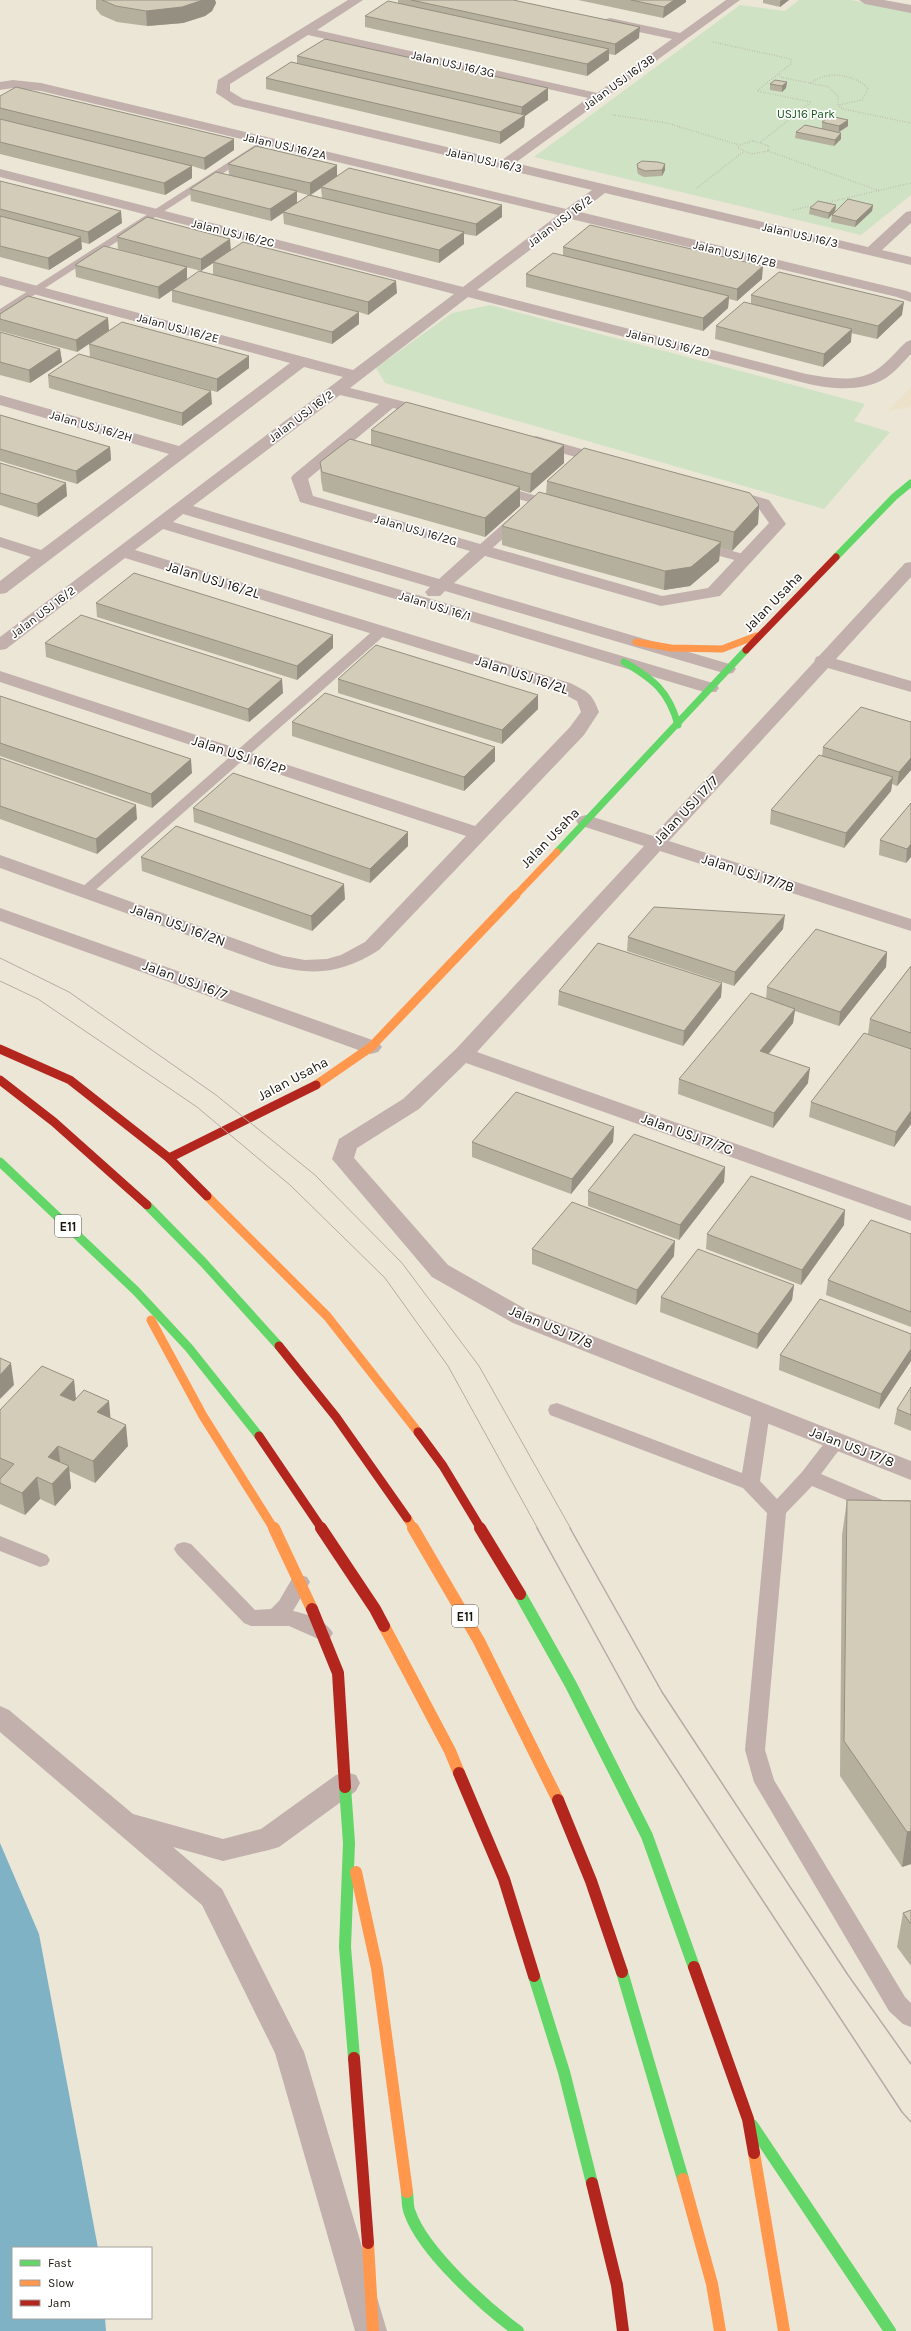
<svg xmlns="http://www.w3.org/2000/svg" width="911" height="2331" font-family="Karla,sans-serif">
<rect width="100%" height="100%" fill="#ece6d7"/>
<!-- built -->
<path fill="#ece2c9" d="M911,387V407L888,411Z"/>
<!-- green -->
<g fill="#cfe2c4">
<path d="M799,0H851L911,12V195L861,235L534,157L740,5L785,11Z"/>
<path d="M490,305L865,404L854,421L890,432L824,509L385,383L376,368L452,313Z"/>
</g>
<!-- water -->
<path fill="#7fb2c4" d="M0,1843L39,1934L98,2248H13V2318H105L106,2331H0Z"/>
<g fill="none" stroke-linecap="round" stroke-linejoin="round">
<!-- path -->
<g stroke="#b6aaa4" stroke-width="1.5" stroke-dasharray="0.5 2" stroke-linecap="butt">
<path d="M713,42L791,59V64L779,73L780,77L829,87L838,96V105L843,109L911,123"/>
<path d="M811,83C827,70 853,74 868,88L862,100L839,105"/>
<path d="M613,115L667,123L739,145"/>
<path d="M753,141L769,146L768,151L751,154L738,148L739,145Z"/>
<path d="M761,142L811,102L757,91L778,74"/>
<path d="M768,151L880,191"/>
<path d="M697,188L743,152"/>
<path d="M825,203L911,183"/>
<path d="M793,210L816,205"/>
</g>
<!-- lane -->
<g fill="#c2b0ac" fill-rule="evenodd">
<path d="M266,138L270,139V143L0,317V309Z"/>
<path d="M498,485L558,502L559,505L553,509L494,492L492,489L494,486Z"/>
<path d="M518,514L524,518L523,521L488,552H478L476,549L478,546L513,515Z"/>
<path d="M698,542L751,556L753,559L746,563L693,549L691,546Z"/>
<path d="M381,627L388,631L386,634L90,895H80L77,892L80,889L376,628Z"/>
<path d="M557,1403L742,1473L752,1412L754,1407L761,1405L768,1407L770,1412L760,1481L777,1499L802,1472L829,1437L836,1435L843,1437L845,1442L821,1474L911,1512V1527L812,1486L786,1513L765,1750L774,1780L905,1997L911,2003V2027L903,2024L889,2011L754,1782L745,1750L767,1513L743,1488L550,1415L548,1410L550,1405Z"/>
<path d="M0,1536L47,1555L50,1560L47,1565L40,1567L0,1551Z"/>
<path d="M184,1542L191,1544L255,1610L271,1609L279,1601L293,1577L300,1575L307,1577L310,1582L293,1611C307,1614 326,1620 333,1633L330,1638L323,1641L289,1626H251L244,1623L177,1554L174,1549L177,1544Z"/>
</g>
<!-- street -->
<g fill="#c2b0ac" fill-rule="evenodd">
<path d="M348,0H363L317,30L597,93L672,39L606,25L604,22L606,19L610,18L680,33L726,0H740L515,163L868,247L906,212L911,211V223L882,250L911,257V265L605,193L580,212L907,291L911,293V302L897,297L571,219L477,290L806,374C830,378 859,384 879,368C889,361 897,350 906,342L911,340V354C903,362 896,371 886,378C862,393 827,389 801,382L468,297L350,388L437,410L439,413L437,416L431,418L393,408L308,479L313,496L662,596L708,588L769,523L757,506L721,496L719,493L721,490L727,488L769,500L786,524L720,596L661,606L485,556L454,583L733,665L736,669L733,673L727,674L445,591L440,596H428L425,592L430,587L183,514L173,522L716,684L719,688L716,692H704L163,529L135,550L570,683C588,692 592,693 599,712L584,735L379,950C341,974 314,976 271,965L0,868V855L283,956L305,960L327,959L341,955L365,942L466,836L0,682V671L475,826L570,727L581,712L577,701L558,691L125,558L6,649L0,650V637L343,377L304,367L6,593L0,594V581L31,557L0,547V537L41,550L169,454L0,405V395L179,446L290,363L0,285V276L353,370L454,294L0,177V169L463,287L558,215L41,91L13,88L0,90V82L13,80L41,83L566,209L592,190L234,105L216,93L218,80ZM308,35L588,98L502,160L243,99L230,91V84ZM340,395L379,404L293,475L291,478L300,502L470,551L439,579L193,506Z"/>
<path d="M859,0H884L911,5V13L865,4Z"/>
<path d="M536,436L613,458L615,461L613,464L607,466L530,444L528,441L530,438Z"/>
<path d="M911,562V577L836,659L911,681V692L828,668L669,841L911,919V931L660,851L477,1052L911,1206V1221L466,1063L419,1109L357,1148L354,1158L448,1265L529,1311L911,1461V1480L513,1323L432,1277L332,1159L339,1139L403,1099L456,1049L644,846L579,825L576,821L579,817L586,815L593,817L653,836L814,662L816,657L819,656L905,563Z"/>
<path d="M0,908L378,1042L382,1047L378,1052L371,1054L364,1052L0,921Z"/>
<path d="M0,1706L9,1710L133,1814L223,1839L261,1829L336,1775L346,1772L356,1775L360,1783L356,1791L279,1847L269,1850L223,1861L173,1847L222,1889L304,2052L387,2331H355L275,2053L202,1905L0,1732Z"/>
</g>
<!-- fast-far2 -->
<g stroke="#63d668" stroke-width="7">
<path d="M836,557L894,497L911,483"/>
<path d="M624,662C653,679 669,691 678,725"/>
<path d="M557,852L746,650"/>
</g>
<!-- fast-far1 -->
<g stroke="#63d668" stroke-width="9">
<path d="M0,1162L136,1291L189,1348L259,1436"/>
<path d="M147,1205L203,1262L279,1346"/>
</g>
<!-- fast -->
<g stroke="#63d668" stroke-width="12">
<path d="M520,1594L571,1685L647,1836L694,1967"/>
<path d="M345,1787L349,1843L345,1947L354,2058"/>
<path d="M622,1972L683,2179"/>
<path d="M534,1976L564,2072L592,2183"/>
<path d="M752,2125L890,2331"/>
<path d="M407,2192C408,2199 407,2207 410,2213C423,2251 486,2308 518,2331"/>
</g>
<!-- slow-far2 -->
<g stroke="#ff974d" stroke-width="7">
<path d="M636,642L671,648L722,649L756,636"/>
<path d="M515,896L557,852"/>
</g>
<!-- slow-far1 -->
<g stroke="#ff974d" stroke-width="9">
<path d="M316,1085L371,1047L516,895"/>
<path d="M207,1196L327,1316L418,1432"/>
<path d="M151,1320L203,1416L274,1529"/>
<path d="M407,1518L414,1529"/>
</g>
<!-- slow -->
<g stroke="#ff974d" stroke-width="12">
<path d="M274,1528L312,1609"/>
<path d="M413,1528L479,1641L558,1800"/>
<path d="M384,1626L450,1751L459,1773"/>
<path d="M356,1872L377,1968L407,2192"/>
<path d="M754,2153L784,2331"/>
<path d="M683,2179L712,2284L720,2331"/>
<path d="M368,2243L373,2331"/>
</g>
<!-- jam-far2 -->
<path stroke="#b3261e" stroke-width="7" d="M746,650L836,557"/>
<!-- jam-far1 -->
<g stroke="#b3261e" stroke-width="9">
<path d="M0,1049L70,1080L169,1158L207,1196"/>
<path d="M0,1080L54,1122L147,1205"/>
<path d="M169,1158L316,1085"/>
<path d="M279,1346L336,1417L407,1518"/>
<path d="M418,1432L443,1466L481,1529"/>
<path d="M259,1436L322,1529"/>
</g>
<!-- jam -->
<g stroke="#b3261e" stroke-width="12">
<path d="M321,1528L375,1609L384,1626"/>
<path d="M480,1528L520,1594"/>
<path d="M312,1609L338,1673L345,1787"/>
<path d="M459,1773L504,1879L534,1976"/>
<path d="M558,1800L591,1881L622,1972"/>
<path d="M694,1967L748,2119L754,2153"/>
<path d="M354,2058L368,2243"/>
<path d="M592,2183L617,2285L623,2331"/>
</g>
<!-- tram-far1 -->
<g stroke="#b6aba5" stroke-width="1">
<path d="M0,958L69,992L216,1095L315,1175L402,1263L479,1366L571,1529"/>
<path d="M0,981L38,999L197,1107L290,1185L385,1278L448,1366L538,1529"/>
</g>
<!-- tram -->
<g stroke="#b6aba5" stroke-width="1.5">
<path d="M537,1528L636,1708L902,2112L911,2122"/>
<path d="M570,1528L662,1692L848,1975L911,2064"/>
</g>
</g>
<!-- wall -->
<g fill="#b5af9e" fill-rule="evenodd">
<path d="M96,0H215L216,3L212,11L205,16L183,23L147,26L117,22L101,15L96,9Z"/>
<path d="M398,0H513L639,38L615,55L609,54V60L587,76L365,27V16L398,3Z"/>
<path d="M578,0H686V2L663,18Z"/>
<path d="M763,0H789L780,7L763,3Z"/>
<path d="M297,56L548,100L525,116L524,127L500,144L266,89V78L297,63Z"/>
<path d="M787,82L786,88L782,92L770,90V84Z"/>
<path d="M0,96L234,150L205,170L192,166V178L165,195L0,154Z"/>
<path d="M822,122L848,126L839,132L841,139L834,146L795,138L796,132L822,128Z"/>
<path d="M228,164L337,176L502,205V217L476,236L464,234V244L439,263L284,224L283,213L271,221L191,201L190,189L229,175ZM321,188L322,198L311,195ZM297,192L308,195L297,203Z"/>
<path d="M637,164L665,170L662,176L644,177L638,174L637,170Z"/>
<path d="M0,181L122,223L89,244L81,242L82,249L49,270L0,257Z"/>
<path d="M836,205L835,211L828,219L809,214L810,208Z"/>
<path d="M873,205L872,211L855,227L831,222L832,215Z"/>
<path d="M117,237L231,250L397,293L368,315L359,312V324L332,344L172,302V290L159,299L76,277L75,265L187,267V279L213,274V263L201,271L118,249Z"/>
<path d="M563,247L762,279L737,301L729,299L728,308L703,331L526,287V274L563,255Z"/>
<path d="M751,295L902,315L877,339L851,333V342L823,367L715,339L716,326L751,304Z"/>
<path d="M0,314L109,330L249,356V368L217,392L90,357L89,344L77,352L0,331Z"/>
<path d="M0,332L60,349L62,362L30,383L0,375Z"/>
<path d="M48,375L212,404L182,426L49,388Z"/>
<path d="M0,415L110,447L111,460L77,484L0,461Z"/>
<path d="M371,430L564,445V463L530,493L520,490V506L485,537L323,491L321,480L320,462L371,445Z"/>
<path d="M0,463L67,496L38,517L0,505Z"/>
<path d="M547,481L759,505L758,524L732,551L720,548L719,561L690,586L664,590L502,545V526L546,494Z"/>
<path d="M96,603L333,648L297,680L97,617Z"/>
<path d="M45,643L283,693L249,722L46,657Z"/>
<path d="M338,679L538,695V709L502,744L338,693Z"/>
<path d="M0,696L192,773L152,808L0,756Z"/>
<path d="M292,722L495,747V761L464,791L292,736Z"/>
<path d="M911,722V770L897,786L892,784L891,791L844,848L770,824L771,810L822,756L823,747Z"/>
<path d="M0,758L137,819L97,854L0,819Z"/>
<path d="M911,803V857L906,863L879,855L880,840Z"/>
<path d="M193,808L408,832V846L370,883L194,822Z"/>
<path d="M141,857L345,899L312,931L142,871Z"/>
<path d="M783,929L734,986L627,951L628,937Z"/>
<path d="M887,952L886,967L839,1026L795,1011L793,1023L769,1054L808,1083L773,1128L678,1094L679,1079L766,999L767,987Z"/>
<path d="M911,966V1049L868,1034L870,1019Z"/>
<path d="M722,983L721,997L683,1046L558,1005L559,991Z"/>
<path d="M911,1049V1124L894,1147L809,1117L811,1102Z"/>
<path d="M614,1127L613,1142L571,1194L472,1157V1142Z"/>
<path d="M725,1167L724,1182L679,1240L588,1206V1191Z"/>
<path d="M844,1225L801,1285L706,1249L707,1234Z"/>
<path d="M911,1234V1327L826,1295L828,1280Z"/>
<path d="M532,1249L674,1256L636,1305L532,1264Z"/>
<path d="M794,1285L792,1300L757,1349L660,1312L661,1297Z"/>
<path d="M911,1334V1361L879,1409L779,1370L780,1355Z"/>
<path d="M74,1380L76,1398L110,1418L128,1446L95,1483L69,1471L71,1488L55,1506L40,1499L25,1515L0,1504V1410Z"/>
<path d="M911,1387V1431L894,1424L897,1409Z"/>
<path d="M847,1500H910L911,1864L902,1867L840,1776L842,1535Z"/>
<path d="M911,1910V1966L897,1947L903,1913Z"/>
</g>
<!-- shaded-wall -->
<g fill="#948f81">
<path d="M203,0H215L216,3L212,11L205,16L183,23L147,26L146,11Z"/>
<path d="M674,0H686V2L663,18L664,7Z"/>
<path d="M782,0H789L780,7V1Z"/>
<path d="M640,27L639,38L615,55V44Z"/>
<path d="M609,49V60L587,76V64Z"/>
<path d="M787,82L786,88L782,92V86Z"/>
<path d="M548,88V100L525,116L524,127L500,144V132L521,117L522,107Z"/>
<path d="M848,120V126L839,132V126Z"/>
<path d="M841,133V139L834,146L835,140Z"/>
<path d="M234,139V150L205,170L204,158Z"/>
<path d="M665,164V170L662,176V170Z"/>
<path d="M337,165V177L321,187V188L310,195V183Z"/>
<path d="M192,166V178L165,195L164,183Z"/>
<path d="M297,191V203L271,221L270,209Z"/>
<path d="M502,205V217L476,236V224Z"/>
<path d="M836,205L835,211L828,219L829,213Z"/>
<path d="M873,205L872,211L855,227L856,221Z"/>
<path d="M121,211L122,223L89,244L88,232Z"/>
<path d="M464,232V244L439,263V250Z"/>
<path d="M81,237L82,249L49,270L48,258Z"/>
<path d="M230,239L231,251L213,262V263L201,271V259Z"/>
<path d="M763,266L762,279L737,301V289Z"/>
<path d="M187,267V280L159,299L158,287Z"/>
<path d="M396,281L397,293L368,315V302Z"/>
<path d="M729,296L728,308L703,331V318Z"/>
<path d="M904,302L902,315L877,339L878,326Z"/>
<path d="M359,312V324L332,344V332Z"/>
<path d="M108,318L109,330L77,352L76,340Z"/>
<path d="M852,329L851,342L823,367L824,354Z"/>
<path d="M60,349L62,362L30,383L29,370Z"/>
<path d="M249,356V368L217,392V379Z"/>
<path d="M211,391L212,404L182,426V413Z"/>
<path d="M564,445V463L530,493L531,474Z"/>
<path d="M110,447L111,460L77,484L76,471Z"/>
<path d="M66,483L67,496L38,517L37,504Z"/>
<path d="M520,487V506L485,537V518Z"/>
<path d="M759,505L758,524L732,551L734,532Z"/>
<path d="M721,542L719,561L690,586L664,590L665,571Z"/>
<path d="M333,635V648L297,680V666Z"/>
<path d="M282,679L283,693L249,722L248,709Z"/>
<path d="M538,695V709L502,744V730Z"/>
<path d="M495,747V761L464,791V777Z"/>
<path d="M911,758V770L897,786L899,772Z"/>
<path d="M191,759L192,773L152,808L151,794Z"/>
<path d="M893,777L891,791L844,848L846,833Z"/>
<path d="M136,805L137,819L97,854L96,839Z"/>
<path d="M408,832V846L370,883V869Z"/>
<path d="M911,844V857L906,863L907,849Z"/>
<path d="M344,884L345,899L312,931L311,916Z"/>
<path d="M785,915L783,929L734,986L735,972Z"/>
<path d="M887,952L886,967L839,1026L840,1012Z"/>
<path d="M722,983L721,997L683,1046L684,1031Z"/>
<path d="M795,1009L793,1023L759,1065L760,1051Z"/>
<path d="M810,1068L808,1083L773,1128L774,1113Z"/>
<path d="M911,1111V1124L894,1147L896,1132Z"/>
<path d="M614,1127L613,1142L571,1194L572,1179Z"/>
<path d="M725,1167L724,1182L679,1240L680,1225Z"/>
<path d="M845,1210L844,1225L801,1285L802,1270Z"/>
<path d="M675,1241L674,1256L636,1305L637,1290Z"/>
<path d="M794,1285L792,1300L757,1349L758,1334Z"/>
<path d="M911,1349V1361L879,1409L881,1394Z"/>
<path d="M11,1363L14,1385L0,1399V1375Z"/>
<path d="M74,1380L76,1402L63,1417L60,1395Z"/>
<path d="M109,1401L111,1423L97,1412Z"/>
<path d="M126,1425L128,1446L95,1483L93,1461Z"/>
<path d="M58,1446L61,1467L48,1457Z"/>
<path d="M69,1466L71,1488L55,1506L52,1484Z"/>
<path d="M37,1477L40,1499L25,1515L22,1493Z"/>
<path d="M911,1831V1864L902,1867L907,1832Z"/>
</g>
<!-- building -->
<g fill="#d3ccb8" stroke="#948f81">
<path d="M102,0H203L182,7L146,11L116,6Z"/>
<path d="M411,0H513L640,27L615,44Z"/>
<path d="M631,0H674L664,7Z"/>
<path d="M388,1L609,49L587,64L365,16Z"/>
<path d="M325,39L548,88L522,107L297,56Z"/>
<path d="M291,62L525,115L500,132L266,78Z"/>
<path d="M775,80L787,82L782,86L770,84Z"/>
<path d="M16,87L234,139L204,158L0,108V96Z"/>
<path d="M830,116L848,120L839,126L822,122Z"/>
<path d="M0,119L192,166L164,183L0,142Z"/>
<path d="M805,125L841,133L835,140L796,132Z"/>
<path d="M256,146L337,165L310,183L228,164Z"/>
<path d="M642,161L658,162L665,164L662,170L645,171L638,168L637,164Z"/>
<path d="M349,168L502,205L476,224L321,187Z"/>
<path d="M216,172L297,191L270,209L190,189Z"/>
<path d="M0,181L121,211L88,232L0,209Z"/>
<path d="M309,195L464,232L439,250L283,212Z"/>
<path d="M848,199L873,205L856,221L832,215Z"/>
<path d="M818,201L836,205L829,213L810,208Z"/>
<path d="M0,216L81,237L48,258L0,246Z"/>
<path d="M147,217L230,239L201,259L117,237Z"/>
<path d="M590,225L763,266L737,289L563,247Z"/>
<path d="M243,242L396,281L368,302L213,262Z"/>
<path d="M104,246L187,267L158,287L75,265Z"/>
<path d="M553,253L729,296L703,318L526,274Z"/>
<path d="M199,271L359,312L332,332L172,290Z"/>
<path d="M779,272L904,302L878,326L751,295Z"/>
<path d="M28,296L108,318L76,340L0,319V314Z"/>
<path d="M744,302L852,329L824,354L716,326Z"/>
<path d="M122,322L249,356L217,379L89,344Z"/>
<path d="M0,332L60,349L29,370L0,362Z"/>
<path d="M79,354L211,391L182,413L48,375Z"/>
<path d="M406,402L564,445L531,474L371,430Z"/>
<path d="M0,415L110,447L76,471L0,449Z"/>
<path d="M350,439L520,487L485,518L322,472L320,462Z"/>
<path d="M584,448L750,493L759,505L734,532L547,481Z"/>
<path d="M0,463L66,483L37,504L0,493Z"/>
<path d="M539,492L721,542L691,567L665,571L502,526Z"/>
<path d="M134,573L333,635L297,666L96,603Z"/>
<path d="M81,615L282,679L248,709L45,643Z"/>
<path d="M376,645L538,695L502,730L338,679Z"/>
<path d="M325,693L495,747L464,777L292,722Z"/>
<path d="M0,696L191,759L151,794L0,743Z"/>
<path d="M861,707L911,722V758L899,772L823,747Z"/>
<path d="M819,755L893,777L846,833L771,810Z"/>
<path d="M0,758L136,805L96,839L0,806Z"/>
<path d="M233,773L408,832L370,869L193,808Z"/>
<path d="M911,803V844L907,849L880,840Z"/>
<path d="M176,826L344,884L311,916L141,857Z"/>
<path d="M654,907L785,915L735,972L628,937Z"/>
<path d="M816,929L887,952L840,1012L767,987Z"/>
<path d="M598,943L722,983L684,1031L559,991Z"/>
<path d="M911,966V1033L870,1019Z"/>
<path d="M751,993L795,1009L760,1051L810,1068L774,1113L679,1079Z"/>
<path d="M864,1033L911,1049V1111L896,1132L811,1102Z"/>
<path d="M516,1092L614,1127L572,1179L472,1142Z"/>
<path d="M634,1134L725,1167L680,1225L588,1191Z"/>
<path d="M751,1176L845,1210L802,1270L707,1234Z"/>
<path d="M572,1202L675,1241L637,1290L532,1249Z"/>
<path d="M871,1220L911,1234V1312L828,1280Z"/>
<path d="M698,1249L794,1285L758,1334L661,1297Z"/>
<path d="M820,1299L911,1334V1349L881,1394L780,1355Z"/>
<path d="M0,1358L11,1363L0,1375Z"/>
<path d="M42,1366L74,1380L60,1395L74,1401L84,1390L109,1401L97,1412L126,1425L93,1461L58,1446L48,1457L69,1466L52,1484L37,1477L22,1493L0,1483V1479L14,1464L0,1458V1410Z"/>
<path d="M911,1387V1415L897,1409Z"/>
<path d="M847,1500L911,1501V1831L907,1832L844,1741Z"/>
<path d="M911,1910V1924L903,1913Z"/>
</g>
<g text-anchor="middle" dominant-baseline="central" stroke-width="3.5" stroke-linejoin="round" paint-order="stroke">
<!-- far-street labels -->
<g font-size="12" fill="#19150c" stroke="#fff">
<text transform="translate(453 64) rotate(13)">Jalan USJ 16/3G</text>
<text transform="translate(619 82) rotate(-36)">Jalan USJ 16/3B</text>
<text transform="translate(285 146) rotate(13)">Jalan USJ 16/2A</text>
<text transform="translate(484 160) rotate(13)">Jalan USJ 16/3</text>
<text transform="translate(560 221) rotate(-37)">Jalan USJ 16/2</text>
<text transform="translate(233 233) rotate(14)">Jalan USJ 16/2C</text>
<text transform="translate(800 235) rotate(13)">Jalan USJ 16/3</text>
<text transform="translate(735 254) rotate(13)">Jalan USJ 16/2B</text>
<text transform="translate(178 328) rotate(15)">Jalan USJ 16/2E</text>
<text transform="translate(668 343) rotate(14)">Jalan USJ 16/2D</text>
<text transform="translate(301 416) rotate(-37)">Jalan USJ 16/2</text>
<text transform="translate(91 426) rotate(16)">Jalan USJ 16/2H</text>
<text transform="translate(416 530) rotate(16)">Jalan USJ 16/2G</text>
<text transform="translate(435 606) rotate(17)">Jalan USJ 16/1</text>
<text transform="translate(43 612) rotate(-37)">Jalan USJ 16/2</text>
</g>
<!-- far-park labels -->
<g font-size="12" fill="#115715" stroke="#fff">
<text x="806" y="114">USJ16 Park</text>
</g>
<!-- shield labels -->
<g fill="#fff" stroke="#5e5b55" stroke-width="1">
<rect x="55" y="1215" width="26" height="22" rx="3"/>
<rect x="452" y="1605" width="26" height="22" rx="3"/>
</g>
<g font-size="13" font-weight="bold" fill="#19150c">
<text x="68" y="1226">E11</text>
<text x="465" y="1616">E11</text>
</g>
<!-- street labels -->
<g font-size="14" fill="#19150c" stroke="#fff">
<text transform="translate(213 580) rotate(17)">Jalan USJ 16/2L</text>
<text transform="translate(773 602) rotate(-46)">Jalan Usaha</text>
<text transform="translate(522 675) rotate(18)">Jalan USJ 16/2L</text>
<text transform="translate(239 755) rotate(18)">Jalan USJ 16/2P</text>
<text transform="translate(686 810) rotate(-47)">Jalan USJ 17/7</text>
<text transform="translate(550 838) rotate(-46)">Jalan Usaha</text>
<text transform="translate(748 873) rotate(18)">Jalan USJ 17/7B</text>
<text transform="translate(178 925) rotate(20)">Jalan USJ 16/2N</text>
<text transform="translate(185 980) rotate(20)">Jalan USJ 16/7</text>
<text transform="translate(293 1079) rotate(-28)">Jalan Usaha</text>
<text transform="translate(687 1134) rotate(20)">Jalan USJ 17/7C</text>
<text transform="translate(551 1327) rotate(23)">Jalan USJ 17/8</text>
<text transform="translate(852 1447) rotate(21)">Jalan USJ 17/8</text>
</g>
</g>
<!-- legend -->
<rect x="12" y="2247" width="140" height="72" fill="#ffffff" stroke="#a3a19e"/>
<rect x="20" y="2260" width="20" height="6" fill="#63d668" stroke="#a3a19e"/>
<text x="48" y="2267" font-size="12" fill="#19150c">Fast</text>
<rect x="20" y="2280" width="20" height="6" fill="#ff974d" stroke="#a3a19e"/>
<text x="48" y="2287" font-size="12" fill="#19150c">Slow</text>
<rect x="20" y="2300" width="20" height="6" fill="#b3261e" stroke="#a3a19e"/>
<text x="48" y="2307" font-size="12" fill="#19150c">Jam</text>
</svg>
